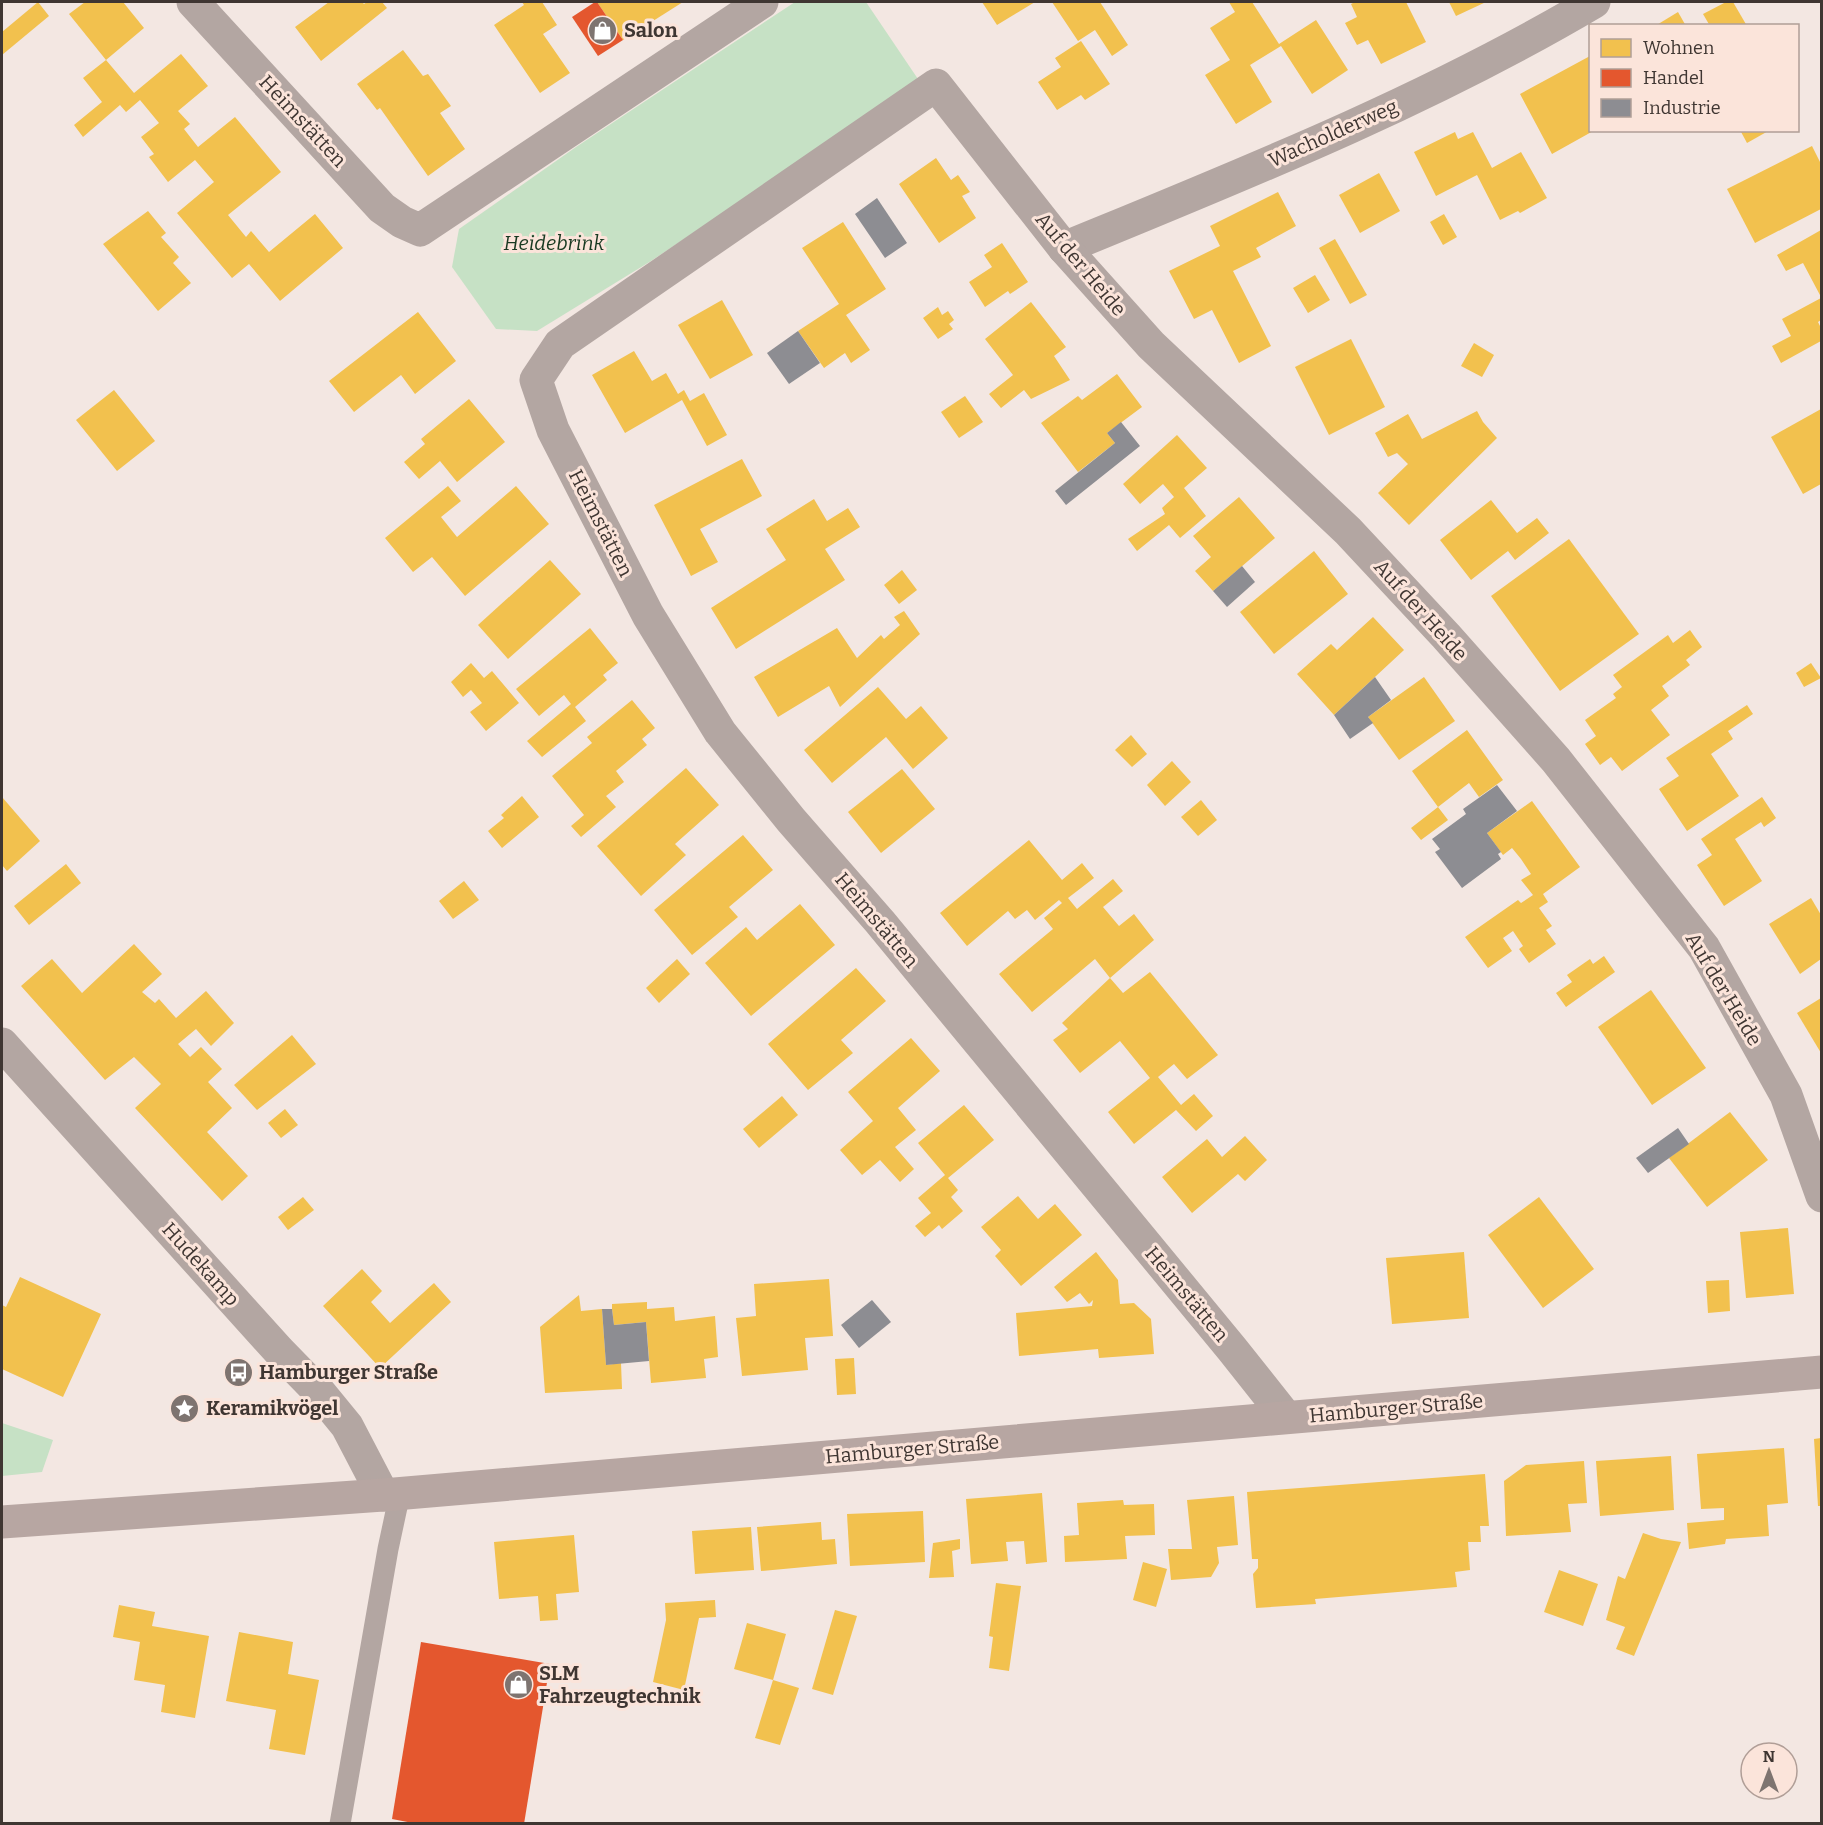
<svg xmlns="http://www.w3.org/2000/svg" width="1823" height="1825" font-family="Bitter,serif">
<rect width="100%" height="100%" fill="#f3e7e2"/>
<!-- green -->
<g fill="#c6e1c5">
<path d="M795,2H866L920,82L651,261L537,331L496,329L452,267L459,229L576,147Z"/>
<path d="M2,1423L53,1440L42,1472L2,1476Z"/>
</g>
<!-- homes -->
<g fill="#f2c14e">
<path d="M38,2L49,16L2,55V32Z"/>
<path d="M85,2H123L144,28L106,60L69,14Z"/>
<path d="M329,2H362L364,4L367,2H382L387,8L321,61L295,27Z"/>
<path d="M522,2H542L557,25L543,34L570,73L540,93L494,25L524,5Z"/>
<path d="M597,2H683L623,40Z"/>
<path d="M982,2H1035L997,25Z"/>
<path d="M1052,2H1100L1128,45L1112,56L1095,30L1078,41Z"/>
<path d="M1229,2H1252L1279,44L1316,20L1348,70L1312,94L1281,46L1250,65L1272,102L1236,124L1205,75L1230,60L1210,28L1235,12Z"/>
<path d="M1355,2H1406L1426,42L1381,64L1368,40L1357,45L1345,23L1357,17L1351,4Z"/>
<path d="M1449,2H1486L1456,16Z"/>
<path d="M1726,2H1733L1747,26H1710L1703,14Z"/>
<path d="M1678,12L1686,26H1655Z"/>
<path d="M1081,41L1110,84L1085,100L1081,95L1057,110L1038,82L1061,67L1055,58Z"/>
<path d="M403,50L423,76L428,74L451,106L440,113L465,149L428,176L380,108L377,110L357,84Z"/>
<path d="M181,54L208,86L178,111L190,124L184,129L198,147L235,117L281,172L228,215L246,237L251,231L269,252L315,214L343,248L280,301L249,264L232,278L177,213L214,182L195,160L168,182L149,157L154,154L141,137L159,123L140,100L126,112L120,105L83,137L74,125L102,102L83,78L106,60L134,93Z"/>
<path d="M1590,56V130H1595L1552,154L1520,94Z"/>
<path d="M1740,130H1770L1747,143Z"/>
<path d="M1455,132L1458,139L1473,132L1492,168L1521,152L1547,198L1520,213L1518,211L1500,220L1477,175L1436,196L1414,152Z"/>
<path d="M1812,146L1821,164V209L1755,243L1727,189Z"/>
<path d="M936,158L951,180L958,175L970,192L962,196L976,218L939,243L899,184Z"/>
<path d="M1379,173L1400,211L1360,233L1339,195Z"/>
<path d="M1278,192L1296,226L1256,248L1261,257L1233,271L1271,346L1239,363L1212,310L1194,319L1169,271L1220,246L1210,226Z"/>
<path d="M148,211L166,233L161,237L179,257L173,263L191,283L158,311L103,244Z"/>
<path d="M1444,214L1457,237L1443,245L1430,222Z"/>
<path d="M843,222L886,289L846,315L870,350L851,363L845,353L824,368L798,331L839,304L802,248Z"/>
<path d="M1821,230V297L1803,263L1786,271L1777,255Z"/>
<path d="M1335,239L1367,295L1350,304L1319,248Z"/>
<path d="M1002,243L1028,282L1010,294L1008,291L985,307L969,282L992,267L984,255Z"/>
<path d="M1315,275L1330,300L1308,313L1293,288Z"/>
<path d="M1821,298V320L1818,322L1821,328V341L1781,363L1772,346L1791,336L1782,319Z"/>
<path d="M722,300L753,355L710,379L678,325Z"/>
<path d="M1031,302L1066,347L1054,356L1070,380L1031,399L1024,390L1001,408L989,394L1013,375L985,339Z"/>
<path d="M938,307L942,315L948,311L954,320L949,324L953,329L938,339L923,318Z"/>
<path d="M418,312L456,361L415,394L401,375L354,412L329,381Z"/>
<path d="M1351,339L1385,407L1329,435L1295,367Z"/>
<path d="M1474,343L1494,355L1482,377L1461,366Z"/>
<path d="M634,351L652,381L666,373L678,394L684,390L690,401L704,393L727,435L707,446L682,400L625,433L592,375Z"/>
<path d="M1117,374L1142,407L1107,433L1115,443L1078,472L1041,423L1078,396L1082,400Z"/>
<path d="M114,390L155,441L117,471L76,420Z"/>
<path d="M965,396L983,422L959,438L941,412Z"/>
<path d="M469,399L505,442L457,482L440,461L419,479L404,462L425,444L421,439Z"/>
<path d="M1821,409V484L1803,494L1771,437Z"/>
<path d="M1477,411L1483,422L1497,438L1409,525L1378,493L1408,464L1397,453L1388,457L1375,433L1408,414L1422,439Z"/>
<path d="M1177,435L1207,468L1184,488L1206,516L1180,538L1169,525L1137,551L1128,539L1165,514L1162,508L1174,497L1163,484L1140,504L1123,484Z"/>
<path d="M742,459L762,496L700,529L718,562L691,576L654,505Z"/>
<path d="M448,486L461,501L441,517L457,537L516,486L549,524L465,596L432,557L413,572L385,538Z"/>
<path d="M1239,497L1275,538L1213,591L1195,571L1211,557L1193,536Z"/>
<path d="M814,499L827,521L848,508L860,527L825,549L845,580L736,649L711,608L786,560L766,529Z"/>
<path d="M1491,500L1517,533L1537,518L1549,533L1515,560L1508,551L1471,580L1440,540Z"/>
<path d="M1569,539L1639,634L1560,691L1491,596Z"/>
<path d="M1314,551L1348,594L1274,654L1240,612Z"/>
<path d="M550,560L581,594L508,659L478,625Z"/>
<path d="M902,570L917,590L899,604L884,585Z"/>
<path d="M904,611L920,634L840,707L829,686L778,717L754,677L837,628L857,658L881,635L884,639L900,625L894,617Z"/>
<path d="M1373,617L1404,650L1334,715L1297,674L1331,644L1337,650Z"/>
<path d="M590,628L618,663L603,675L607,680L575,707L586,721L542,757L527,741L571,704L564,695L539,716L516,689Z"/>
<path d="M1690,630L1702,647L1686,660L1690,665L1662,686L1669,696L1651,710L1670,735L1622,771L1611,757L1600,765L1585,744L1596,736L1585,720L1616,698L1613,694L1622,687L1613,675L1668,635L1673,643Z"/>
<path d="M471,663L484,678L492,671L519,703L486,731L470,712L482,703L471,690L463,697L451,682Z"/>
<path d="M1811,663L1821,678L1804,687L1796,673Z"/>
<path d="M1424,677L1455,721L1399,760L1368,717Z"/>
<path d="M878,687L906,719L921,706L948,738L913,769L886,737L832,783L804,750Z"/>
<path d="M632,700L655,728L642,739L647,745L616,771L624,782L606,796L616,807L581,837L571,826L584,815L552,776L592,743L587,737Z"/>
<path d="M1747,705L1753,714L1728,731L1733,739L1711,754L1739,796L1687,831L1659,789L1679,776L1666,758Z"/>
<path d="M1467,730L1503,780L1479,797L1469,783L1438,807L1448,820L1421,840L1411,828L1438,807L1412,771Z"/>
<path d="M1131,735L1147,754L1132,767L1115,750Z"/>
<path d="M1172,761L1191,782L1165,806L1147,785Z"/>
<path d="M686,768L719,805L675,844L686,855L641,896L597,846Z"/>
<path d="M902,769L935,809L881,853L848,812Z"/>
<path d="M522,796L539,817L502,848L488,831L504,818L501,815Z"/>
<path d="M2,797L40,841L7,871L2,865Z"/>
<path d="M1762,797L1776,818L1764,827L1761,822L1735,839L1762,881L1724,906L1697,865L1712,855L1701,839Z"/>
<path d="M1201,800L1217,820L1198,836L1181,817Z"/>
<path d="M1532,801L1580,867L1543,894L1548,902L1539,908L1552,926L1546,930L1556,944L1529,963L1519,949L1523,946L1513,931L1503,938L1512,951L1488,968L1465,937L1518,900L1521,903L1533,895L1521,880L1531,874L1521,859L1512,848L1503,855L1487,833Z"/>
<path d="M743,835L773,870L729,907L738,917L692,955L654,910Z"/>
<path d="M1029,840L1062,880L1082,863L1094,878L1068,898L1077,909L1113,879L1123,891L1103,907L1119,926L1134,914L1154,940L1110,978L1095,959L1032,1012L999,974L1053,929L1044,918L1062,903L1059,900L1035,920L1027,910L1015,919L1008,911L967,946L940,913Z"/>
<path d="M66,864L81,883L29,925L14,906Z"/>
<path d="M464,881L479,900L453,919L439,901Z"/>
<path d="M1811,898L1821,915V959L1800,974L1769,924Z"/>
<path d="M800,904L835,945L751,1016L705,963L746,927L757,940Z"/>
<path d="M134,944L162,974L142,992L155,1003L159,999L176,1018L206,991L234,1023L211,1046L196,1029L178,1044L190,1057L201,1047L222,1069L208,1082L232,1108L207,1132L248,1176L222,1201L135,1108L161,1084L134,1057L105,1080L21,986L52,959L82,993Z"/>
<path d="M1604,956L1615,972L1566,1007L1556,993L1572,982L1567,975L1590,959L1593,964Z"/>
<path d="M677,959L690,974L659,1003L646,988Z"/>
<path d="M856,968L886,1001L841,1040L853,1053L808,1090L768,1044Z"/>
<path d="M1150,972L1218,1055L1187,1079L1174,1064L1158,1077L1181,1105L1194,1094L1213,1116L1196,1131L1176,1110L1134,1144L1108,1112L1150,1078L1120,1041L1080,1073L1053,1040L1068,1029L1062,1023L1110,978L1123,993Z"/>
<path d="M1651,990L1706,1068L1652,1105L1598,1027Z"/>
<path d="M1821,998V1053L1797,1013Z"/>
<path d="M292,1035L316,1064L257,1110L234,1085Z"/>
<path d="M911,1038L940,1071L898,1108L916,1130L895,1147L914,1169L900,1182L880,1160L862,1175L840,1150L873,1121L848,1092Z"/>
<path d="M782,1096L798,1115L759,1148L743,1129Z"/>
<path d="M964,1105L994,1140L948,1178L958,1190L951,1197L963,1211L942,1229L939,1225L925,1237L915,1226L931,1213L918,1198L945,1175L918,1143Z"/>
<path d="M285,1109L298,1125L281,1138L268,1123Z"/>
<path d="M1730,1112L1768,1160L1707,1207L1669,1158Z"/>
<path d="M1245,1136L1267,1160L1245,1181L1238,1174L1192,1213L1162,1177L1207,1139L1222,1157Z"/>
<path d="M1018,1196L1038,1219L1055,1204L1082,1235L1021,1286L995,1256L1001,1250L981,1227Z"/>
<path d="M303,1197L314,1210L288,1230L278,1217Z"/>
<path d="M1539,1197L1594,1269L1543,1308L1488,1235Z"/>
<path d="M1788,1228L1794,1294L1746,1298L1740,1232Z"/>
<path d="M1096,1252L1118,1280L1120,1304L1134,1303L1151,1319L1154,1354L1099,1358L1098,1349L1019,1356L1016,1313L1092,1306L1093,1300L1089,1304L1080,1293L1067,1302L1054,1287Z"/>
<path d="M1464,1252L1469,1318L1392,1324L1386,1258Z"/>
<path d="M362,1269L382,1291L371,1302L390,1323L434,1283L451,1302L380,1368L323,1306Z"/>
<path d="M20,1277L101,1314L63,1397L2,1369V1305L6,1307Z"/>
<path d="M829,1279L833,1336L805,1338L808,1370L742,1376L736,1318L756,1316L754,1284Z"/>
<path d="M1729,1280L1730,1311L1708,1313L1706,1281Z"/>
<path d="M579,1295L581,1311L602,1309L606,1365L621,1363L622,1389L545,1393L540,1327Z"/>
<path d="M647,1302V1309L674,1307L675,1321L715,1316L718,1357L704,1359L706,1378L651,1383L646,1322L614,1325L612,1309V1304Z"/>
<path d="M854,1358L856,1394L837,1395L835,1359Z"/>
<path d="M1821,1438V1506H1818L1814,1439Z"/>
<path d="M1784,1448L1788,1503L1767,1505L1769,1536L1726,1539L1725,1544L1689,1549L1687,1523L1724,1520V1508L1701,1509L1697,1454Z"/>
<path d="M1671,1456L1674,1510L1600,1516L1596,1461Z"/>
<path d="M1584,1461L1587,1503L1568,1504L1571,1532L1506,1536L1504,1481L1526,1465Z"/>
<path d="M1485,1474L1489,1526H1480L1481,1542H1468L1470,1570L1455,1572L1457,1587L1315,1599L1316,1604L1256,1608L1253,1574L1258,1568V1559H1252L1247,1492Z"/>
<path d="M1042,1493L1047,1562L1026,1564L1024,1541L1006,1542L1008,1561L971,1564L966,1499Z"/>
<path d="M1234,1496L1238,1545L1217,1547L1219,1563L1211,1577L1171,1580L1168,1549H1192L1187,1500Z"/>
<path d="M1123,1500L1124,1505L1154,1504L1155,1535L1125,1536L1127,1559L1065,1562L1064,1536L1079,1535L1077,1503Z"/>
<path d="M923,1511L925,1562L850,1566L847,1514Z"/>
<path d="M821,1522L822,1540L835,1539L837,1564L761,1571L757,1527Z"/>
<path d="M751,1527L754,1570L695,1574L692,1531Z"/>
<path d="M1643,1533L1661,1539L1681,1542L1634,1656L1616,1649L1625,1627L1606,1620L1618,1576L1625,1579Z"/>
<path d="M574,1535L579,1592L556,1594L558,1620L540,1621L538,1596L499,1599L494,1542Z"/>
<path d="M960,1539V1549L952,1551L954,1577L929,1578L933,1543Z"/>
<path d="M1143,1562L1167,1569L1156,1607L1133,1600Z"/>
<path d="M1559,1570L1598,1584L1583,1626L1544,1612Z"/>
<path d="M996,1583L1021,1586L1009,1671L989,1668L993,1637L989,1636Z"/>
<path d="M715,1600L716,1617L699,1618L684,1690L653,1682L666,1620L665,1603Z"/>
<path d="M119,1605L155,1612L152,1626L209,1636L195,1718L161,1712L165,1685L134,1680L140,1642L113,1637Z"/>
<path d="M835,1610L857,1616L833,1695L812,1689Z"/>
<path d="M747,1623L786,1634L773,1680L734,1669Z"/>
<path d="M239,1632L293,1642L288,1674L319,1680L305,1755L269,1749L276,1710L226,1701Z"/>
<path d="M773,1680L799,1688L780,1745L755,1738Z"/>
</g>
<!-- shops -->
<g fill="#e4572e">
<path d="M595,2H597L623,40L598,56L572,17Z"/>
<path d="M421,1642L550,1664L524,1824H418L392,1819Z"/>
</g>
<!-- industry -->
<g fill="#8d8d92">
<path d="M877,198L907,243L885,258L855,214Z"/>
<path d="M798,331L820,363L789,384L767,353Z"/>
<path d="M1121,422L1140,446L1066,505L1055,491L1115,443L1107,433Z"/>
<path d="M1242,566L1255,582L1227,607L1213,591Z"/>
<path d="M1375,677L1391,700L1368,717L1373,723L1350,739L1334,715Z"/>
<path d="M1497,785L1517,811L1487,833L1501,852L1498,854L1501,859L1462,888L1435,852L1440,849L1432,839L1466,814L1463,809Z"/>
<path d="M1678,1128L1689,1144L1648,1173L1636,1158Z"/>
<path d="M872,1300L891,1322L859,1348L841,1325Z"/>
<path d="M602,1309H612L614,1325L646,1322L649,1361L606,1365Z"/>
</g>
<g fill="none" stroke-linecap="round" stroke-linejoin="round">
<!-- lane -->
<path stroke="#b3a6a2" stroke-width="21" d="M340,1824L388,1549L400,1493"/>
<!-- street -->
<g stroke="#b3a6a2" stroke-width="33">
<path d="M193,2L382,208L402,222L420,230L762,2"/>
<path d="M1064,248C1244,174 1427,101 1594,2"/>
<path d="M2,1044L279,1351L320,1393L347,1426L383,1495"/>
<path d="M1286,1417L1232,1349L880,922L791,820L720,732L648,615L553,430L536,380L560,344L936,85L1064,248L1151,345L1348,531L1446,636L1556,760L1704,948L1786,1095L1822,1196"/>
</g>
<!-- primary -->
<path stroke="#b7a6a2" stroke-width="33" d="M2,1522L383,1495L1822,1372"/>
</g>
<!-- icons -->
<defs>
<symbol id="shop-disc" viewBox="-11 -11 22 22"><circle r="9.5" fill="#7e7470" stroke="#fbe4da"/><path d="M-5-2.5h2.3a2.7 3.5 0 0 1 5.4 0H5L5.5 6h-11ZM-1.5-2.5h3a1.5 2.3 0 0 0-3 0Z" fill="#fff"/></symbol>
<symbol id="bus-disc" viewBox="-11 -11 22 22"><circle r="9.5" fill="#7e7470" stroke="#fbe4da"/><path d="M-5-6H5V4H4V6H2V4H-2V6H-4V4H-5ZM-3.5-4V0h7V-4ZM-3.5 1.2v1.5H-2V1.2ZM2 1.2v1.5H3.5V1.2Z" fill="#fff"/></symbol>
<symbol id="sight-disc" viewBox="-11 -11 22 22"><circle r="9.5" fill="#7e7470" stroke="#fbe4da"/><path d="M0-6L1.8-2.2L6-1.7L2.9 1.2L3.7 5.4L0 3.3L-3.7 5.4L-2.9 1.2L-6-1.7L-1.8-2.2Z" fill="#fff"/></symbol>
</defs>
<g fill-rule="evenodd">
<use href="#shop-disc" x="586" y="14" width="33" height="33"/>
<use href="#bus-disc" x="222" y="1356" width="33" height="33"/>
<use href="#sight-disc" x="168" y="1392" width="33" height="33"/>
<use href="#shop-disc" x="502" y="1668" width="33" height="33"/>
</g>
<g text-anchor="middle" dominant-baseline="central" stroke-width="6" stroke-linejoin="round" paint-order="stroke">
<!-- poi labels -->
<g font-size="20" font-weight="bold" fill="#3f3632" stroke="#fbe4da" text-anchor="start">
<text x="624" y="30">Salon</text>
<text x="259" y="1372">Hamburger Straße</text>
<text x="206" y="1408">Keramikvögel</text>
<text x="539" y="1673">SLM<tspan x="539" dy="23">Fahrzeugtechnik</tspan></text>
</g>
<!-- street labels -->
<g font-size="20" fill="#3f3632" stroke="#fbe4da">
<text transform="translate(303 121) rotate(47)">Heimstätten</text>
<text transform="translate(1333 133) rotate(-24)">Wacholderweg</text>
<text transform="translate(1081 264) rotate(50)">Auf der Heide</text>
<text transform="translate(601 523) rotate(63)">Heimstätten</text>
<text transform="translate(1421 610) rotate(48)">Auf der Heide</text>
<text transform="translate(877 920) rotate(50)">Heimstätten</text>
<text transform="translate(1724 989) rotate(59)">Auf der Heide</text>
<text transform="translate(201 1264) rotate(48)">Hudekamp</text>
<text transform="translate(1187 1294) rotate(50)">Heimstätten</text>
<text transform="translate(1396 1408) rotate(-5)">Hamburger Straße</text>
<text transform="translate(912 1449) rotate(-5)">Hamburger Straße</text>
</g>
<!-- park labels -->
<g font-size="20" font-style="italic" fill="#183921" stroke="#fbe4da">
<text x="554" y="243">Heidebrink</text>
</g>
</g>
<!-- border -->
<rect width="1823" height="1825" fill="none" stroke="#3f3632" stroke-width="6"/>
<!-- legend -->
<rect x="1589" y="24" width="210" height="108" fill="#fbe4da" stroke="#b09e97" stroke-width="1.5"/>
<rect x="1601" y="39" width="30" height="18" fill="#f2c14e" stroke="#b09e97" stroke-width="1.5"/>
<text x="1643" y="54" font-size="18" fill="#3f3632">Wohnen</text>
<rect x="1601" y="69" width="30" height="18" fill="#e4572e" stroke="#b09e97" stroke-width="1.5"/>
<text x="1643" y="84" font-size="18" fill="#3f3632">Handel</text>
<rect x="1601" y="99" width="30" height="18" fill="#8d8d92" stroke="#b09e97" stroke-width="1.5"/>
<text x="1643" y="114" font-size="18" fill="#3f3632">Industrie</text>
<!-- north arrow -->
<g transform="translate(1769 1771)"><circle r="28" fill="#fbe4da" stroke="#b09e97" stroke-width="1.5"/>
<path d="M0-4.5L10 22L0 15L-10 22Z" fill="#7e7470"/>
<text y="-9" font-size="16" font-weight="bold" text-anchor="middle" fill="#3f3632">N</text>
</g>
</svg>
